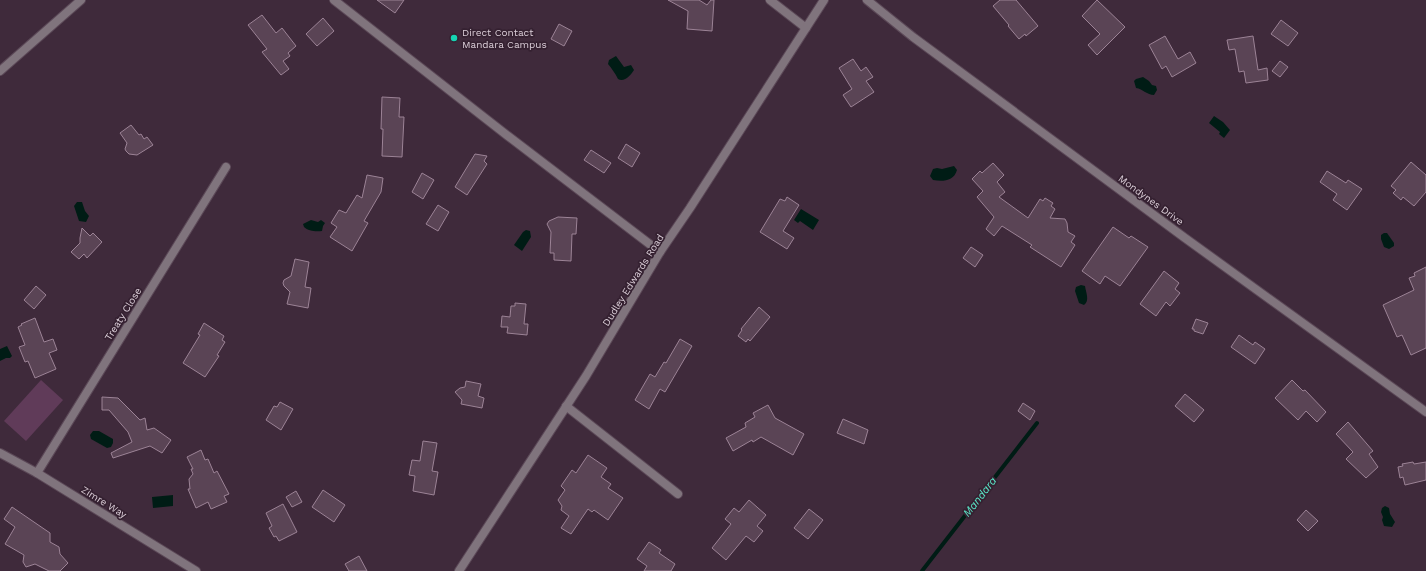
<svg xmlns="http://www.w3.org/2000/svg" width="1426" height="571" font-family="'Work Sans',sans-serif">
<rect width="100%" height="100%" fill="#3f2a3b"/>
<!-- green -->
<path fill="#603b59" d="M41,380L63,400L26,441L4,421Z"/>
<!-- water -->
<g fill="#001c15">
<path d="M616,56L624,67L631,65L634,70C631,75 624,83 618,79C615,73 612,69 608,64L609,60Z"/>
<path d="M1143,77L1149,81L1152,85L1156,86L1157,90L1154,95C1147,95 1143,89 1136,88L1134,81L1136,79Z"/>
<path d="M1214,116L1223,122L1230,130L1224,138L1219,134L1220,132L1209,123Z"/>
<path d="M954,166L957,170C954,181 943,182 933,180L930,176L933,169L937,168L942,169Z"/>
<path d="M77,202H82L85,211L89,216L86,222L79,221L74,206Z"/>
<path d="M801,209L819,220L813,230L800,221L798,223L794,220Z"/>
<path d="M311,220L318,222L321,220L325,223L323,226L322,231C316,232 308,231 304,227L303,224Z"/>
<path d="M526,230L530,231L531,237L522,251L514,245L523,232Z"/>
<path d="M1384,233H1387L1394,243V246L1389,249L1384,247L1381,239V235Z"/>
<path d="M1081,285L1085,286C1086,293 1090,301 1084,305L1079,303L1075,291L1076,287Z"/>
<path d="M7,346L12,356L10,358H6L0,361V349Z"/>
<path d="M93,431H99L113,439V443L111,447L107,448L91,439L90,435Z"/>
<path d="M173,495V506L153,508L152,497Z"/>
<path d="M1385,506L1389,508L1390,514L1395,522L1392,527L1384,526L1382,520L1383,517L1381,512L1382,508Z"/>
</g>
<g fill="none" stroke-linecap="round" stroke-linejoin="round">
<!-- stream -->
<path stroke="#001c15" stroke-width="4" d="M922,571L1037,423"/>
</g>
<!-- building -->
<g fill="#5a4455" stroke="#9c8396">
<path d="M377,0H404L395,13Z"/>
<path d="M668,0H699L707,5L711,0H714L712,31L687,29L688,11Z"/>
<path d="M1000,0H1016L1038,26L1026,36L1025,34L1019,39L1008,26L1009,25L993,6Z"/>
<path d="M1097,0L1125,27L1097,55L1088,45L1100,34L1082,16Z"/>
<path d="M262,15L276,33L282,28L296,46L288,53L290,56L283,61L289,69L281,75L262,52L267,49L248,25Z"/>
<path d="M323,18L334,31L317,46L306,34Z"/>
<path d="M1281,20L1298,33L1288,46L1271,34Z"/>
<path d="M559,24L572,31L564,46L551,39Z"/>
<path d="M1165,36L1178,59L1190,52L1196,63L1172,77L1166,66L1162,69L1149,45Z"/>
<path d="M1253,36L1258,70L1267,68L1268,80L1246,83L1244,71L1239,72L1235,49L1229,50L1227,40Z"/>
<path d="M853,59L861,71L866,67L873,77L866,81L874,92L851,107L843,95L852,89L839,68Z"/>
<path d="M1280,61L1288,67L1280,77L1272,71Z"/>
<path d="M382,97L400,98L399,117H404L402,157L382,156L383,129H381Z"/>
<path d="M131,125L139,135L141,134L144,139L147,137L153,145L137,155L129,154L126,151L125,149L127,143L120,133Z"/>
<path d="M626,144L640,153L632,167L618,158Z"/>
<path d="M591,150L611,163L604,173L584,160Z"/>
<path d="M475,154L487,156L484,161L487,164L467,195L455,187Z"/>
<path d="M1411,162L1426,175V192L1414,206L1403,197L1401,200L1393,193L1396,190L1391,186Z"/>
<path d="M993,163L1004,175L997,182L1005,192L999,197L1028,218L1040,199L1043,201L1045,198L1053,203L1051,206L1055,209L1050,218L1065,219L1067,223L1068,232L1075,236L1071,242L1075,245L1061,267L1030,247L1032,245L1002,226L994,236L986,229L994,217L977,197L983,191L972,179L980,171L982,173Z"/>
<path d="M1327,171L1346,183L1348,180L1362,189L1347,210L1333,200L1337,194L1320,182Z"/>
<path d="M422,173L434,180L423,199L412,192Z"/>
<path d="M367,175L383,178L381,192L364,221L368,223L352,251L330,237L337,227L331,223L339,210L346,213L357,195L362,198Z"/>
<path d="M787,197L799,205L783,231L794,238L787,249L760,232L780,199L785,201Z"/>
<path d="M438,205L449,212L438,231L426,224Z"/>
<path d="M558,217L577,218L576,234H572L571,261L554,260V253H550L551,232L547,224L549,221Z"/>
<path d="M1113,227L1129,238L1131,236L1148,247L1120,286L1105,276L1100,284L1082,271Z"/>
<path d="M82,228L90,236L93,233L102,242L87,258L84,254L79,259L71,252L80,243V238Z"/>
<path d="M971,247L983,255L975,267L963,258Z"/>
<path d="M295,259L309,262L305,287L311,288L308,308L287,304L290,292L284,286L283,283L284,280L291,276Z"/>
<path d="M1426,267V348L1411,355L1402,335L1397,337L1383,305L1414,290L1409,278L1415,276L1414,273Z"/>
<path d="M1164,271L1179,283L1175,289L1180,293L1170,306L1166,302L1156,316L1140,304Z"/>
<path d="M36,286L46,295L34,309L24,300Z"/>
<path d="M515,303L526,304L524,324H528L527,335L507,333L508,327H501L502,316L510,317L511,306H515Z"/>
<path d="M759,307L770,317L750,341L748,339L746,342L738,336L742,330L741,329Z"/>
<path d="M35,318L44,342L53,339L57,350L49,353L56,369L35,378L28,361L25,362L19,347L25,345L18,327L22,325L21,324Z"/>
<path d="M1196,319L1208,323L1203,334L1194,331V329H1192Z"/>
<path d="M204,323L224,336L222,340L225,342L217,355L219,356L205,377L183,363L200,335L198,334Z"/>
<path d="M1239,335L1253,345L1255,342L1265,349L1255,364L1231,347Z"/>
<path d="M680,339L692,346L665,392L660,389L649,409L635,400L650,374L655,377L664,362L666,363Z"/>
<path d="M1292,380L1303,391L1305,390L1326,412L1317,422L1306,411L1298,420L1275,398Z"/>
<path d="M466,381L481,384L478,396L484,398L482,408L461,404L462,400L455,392L460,388L465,387Z"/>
<path d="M1185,394L1204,410L1194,422L1175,406Z"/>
<path d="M102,397L118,398L140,420L145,418L147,430L154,428L171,440L162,453L150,446L113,458L111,453L132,442L128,432L109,410H102Z"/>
<path d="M280,402L293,409L281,430L266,420L274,406L277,407Z"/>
<path d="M1023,403L1035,411L1030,420L1018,411Z"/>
<path d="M768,405L775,418L804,434L793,455L761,437L753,442L752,440L733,451L726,438L746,427L745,423L755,417L753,413Z"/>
<path d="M843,419L868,430L864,444L837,433Z"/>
<path d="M1348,422L1373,451L1369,454L1378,467L1366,478L1346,459L1353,452L1336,434Z"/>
<path d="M423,441L437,443L432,471L438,472L434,495L413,491L415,476L409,475L412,460L420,461Z"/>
<path d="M201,450L205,460L208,459L214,473L217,471L229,494L224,496L227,502L211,509L208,502L196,508L188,489H190L189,479L193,474L191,469H193L187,457Z"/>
<path d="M588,455L607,468L601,477L611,484L608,488L623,498L608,520L594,510L592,512L588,509L571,534L561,528L569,516L561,510L562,506L558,500L565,490L561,486L572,470L576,473Z"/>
<path d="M1413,462L1414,464L1426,462V480L1405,485L1403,477L1400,478L1398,467L1403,466L1402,464Z"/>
<path d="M323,490L345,505L334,522L312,507Z"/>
<path d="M296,491L302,502L292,507L286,497Z"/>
<path d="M749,500L766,515L757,526L763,531L754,542L746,536L726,560L712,548L731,524L725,519L734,508L739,512Z"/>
<path d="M283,504L297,532L279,541L276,536L274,537L269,528L272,526L266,513Z"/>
<path d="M12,507L50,533V542L59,547L60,554L68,563L60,571H49L35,564L26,567L23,562L24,555L5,544L15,527L4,519Z"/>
<path d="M809,509L823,520L808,539L794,528Z"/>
<path d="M1306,510L1318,521L1308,531L1297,520Z"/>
<path d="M649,542L661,550L659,553L675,564L671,571H644L647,566L637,559Z"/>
<path d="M359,556L367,571H349L345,564Z"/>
</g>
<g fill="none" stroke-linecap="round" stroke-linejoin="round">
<defs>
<g id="minor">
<path d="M334,0L508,136L660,252"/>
<path d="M770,0L806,28"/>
<path d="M867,0L913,37L1185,238L1426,412"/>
<path d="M0,71L81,0"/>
<path d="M566,406L678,494"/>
<path d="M0,453L37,473L196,571"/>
<path d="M37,473L226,167"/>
<path d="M459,571L586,376L660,252L690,208L824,0"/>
</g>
</defs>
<!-- minor casing -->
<use href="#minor" stroke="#5b4857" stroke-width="10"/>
<!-- minor -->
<use href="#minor" stroke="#80747d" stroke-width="8"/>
</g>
<!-- markers -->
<circle fill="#16d5b3" stroke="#352131" stroke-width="1.5" cx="454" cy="38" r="4"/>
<g text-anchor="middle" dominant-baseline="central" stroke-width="3.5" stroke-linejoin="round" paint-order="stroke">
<!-- poi labels -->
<g font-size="10" fill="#dccfd9" stroke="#352131" text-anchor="start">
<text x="462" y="32">Direct Contact<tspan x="462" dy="12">Mandara Campus</tspan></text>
</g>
<!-- street labels -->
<g font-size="10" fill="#dccfd9" stroke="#352131">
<text transform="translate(1151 200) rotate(36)">Mondynes Drive</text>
<text transform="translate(633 280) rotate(-58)">Dudley Edwards Road</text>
<text transform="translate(123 314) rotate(-58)">Treaty Close</text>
<text transform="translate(104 502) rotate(32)">Zimre Way</text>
</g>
<!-- water labels -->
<g font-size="11" font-style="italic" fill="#5bebcb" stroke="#352131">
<text transform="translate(980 497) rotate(-52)">Mandara</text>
</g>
</g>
</svg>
